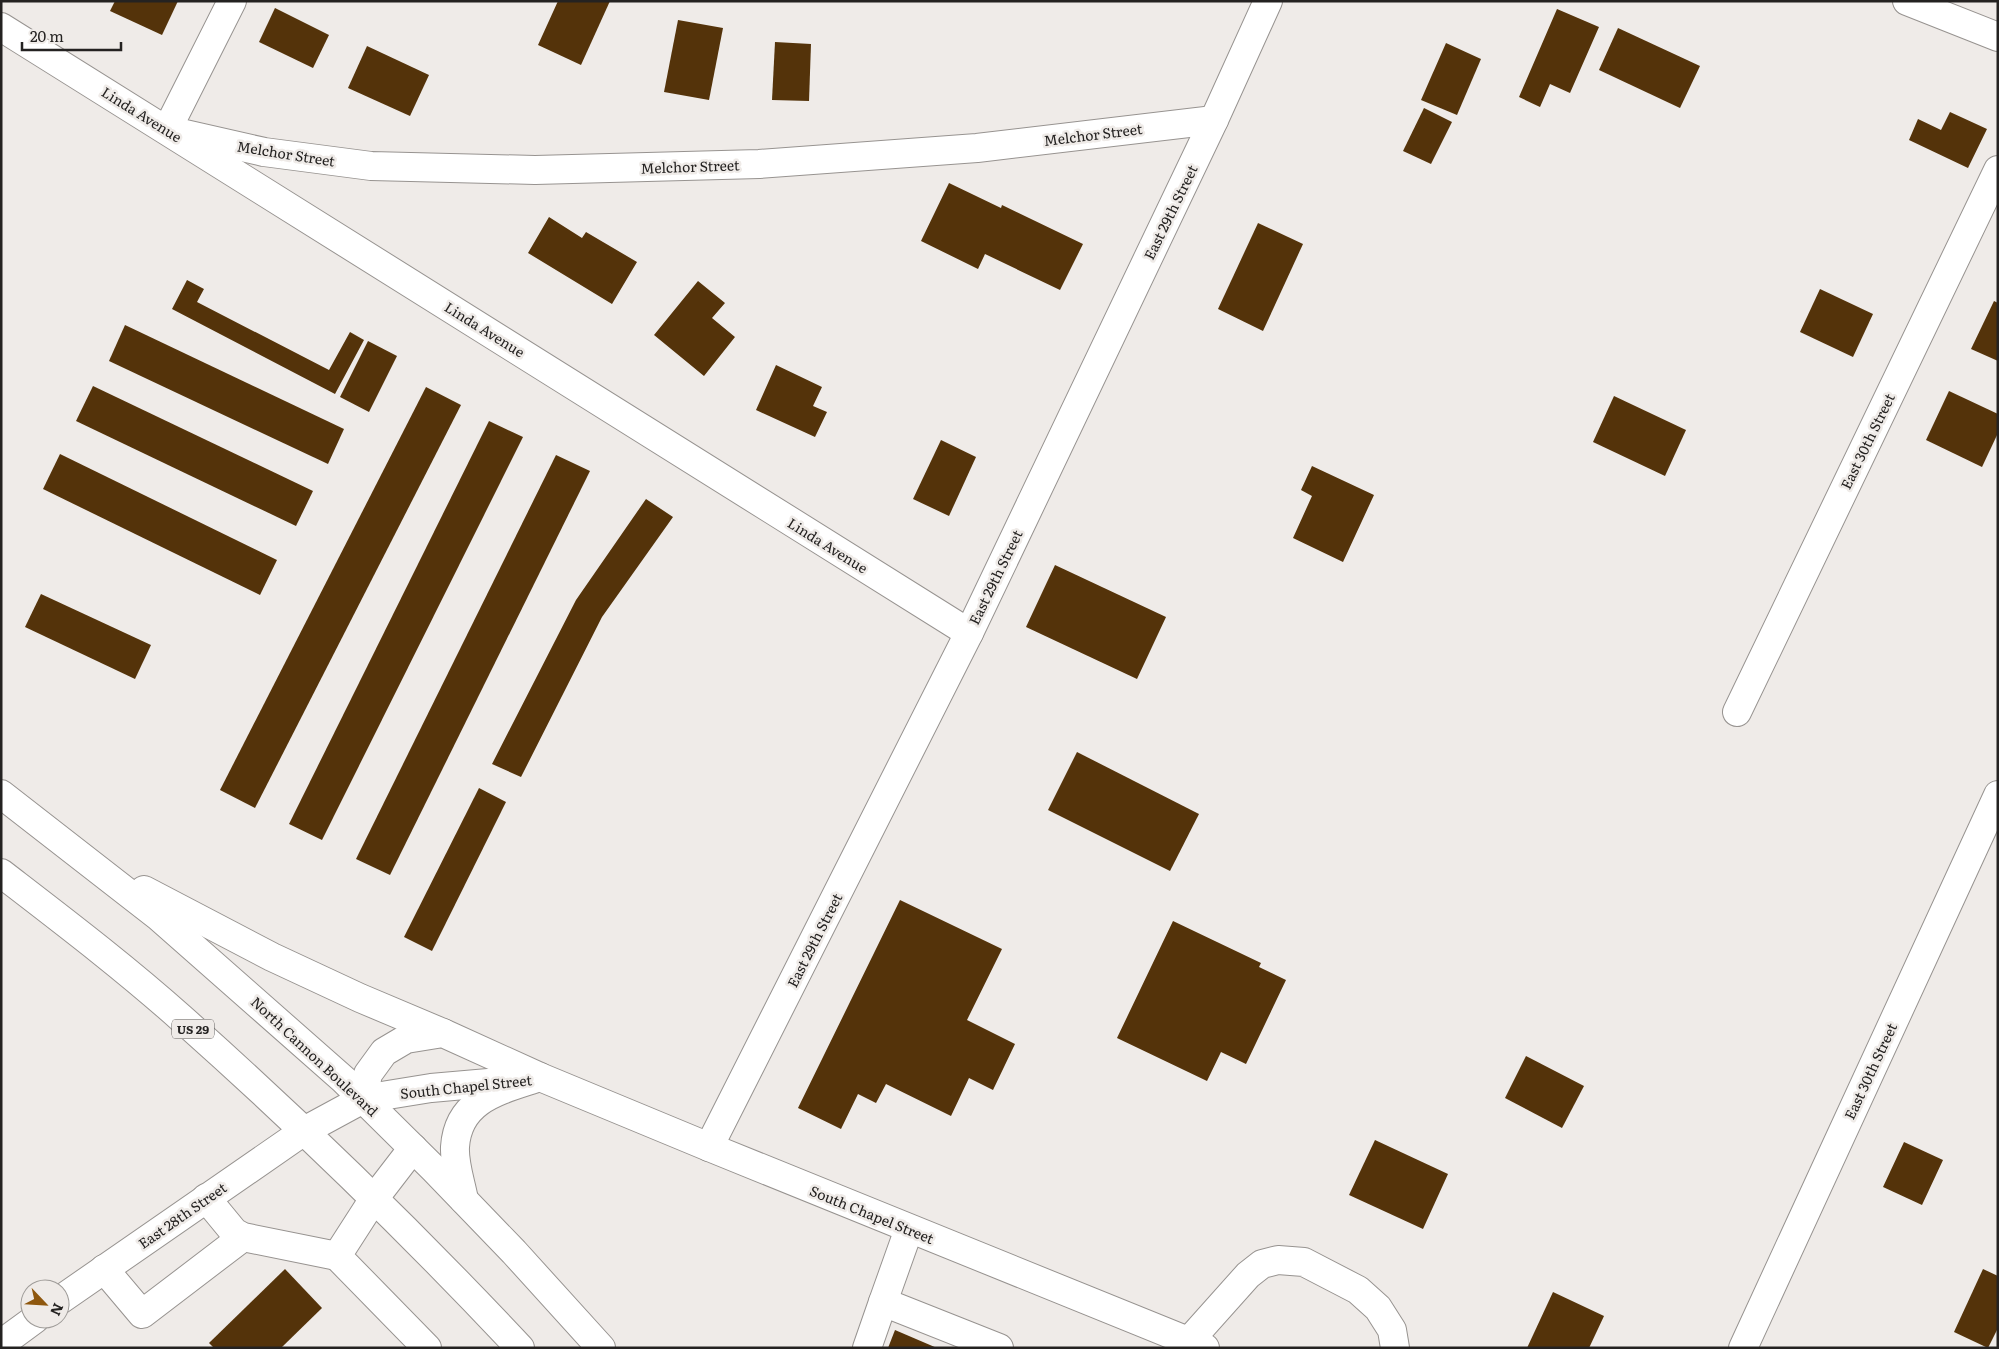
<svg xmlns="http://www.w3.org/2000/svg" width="1999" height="1349" font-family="Literata,serif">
<rect width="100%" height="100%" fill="#efebe8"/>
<!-- building -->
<g fill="#54330a">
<path d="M115,1H178L162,35L110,11Z"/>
<path d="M558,1H610L581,65L538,45Z"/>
<path d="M275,8L329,35L313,68L259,42Z"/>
<path d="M1557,9L1599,27L1570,93L1550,84L1540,107L1519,97Z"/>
<path d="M678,20L723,28L709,100L664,92Z"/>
<path d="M1618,28L1700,66L1680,108L1599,70Z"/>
<path d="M775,42L811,44L809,101L772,100Z"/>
<path d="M1446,43L1481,59L1457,115L1421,100Z"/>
<path d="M367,46L429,75L410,116L348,88Z"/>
<path d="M1424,108L1452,122L1431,164L1403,151Z"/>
<path d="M1950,112L1987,129L1968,168L1909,140L1918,119L1941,130Z"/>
<path d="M949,183L1001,208L1002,205L1083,244L1060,290L985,254L978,269L921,241Z"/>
<path d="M549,217L582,238L586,232L637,262L612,304L528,253Z"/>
<path d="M1258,223L1303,244L1263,331L1218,309Z"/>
<path d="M187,280L204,289L197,302L329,370L350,332L364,340L335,394L172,309Z"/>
<path d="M698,281L725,303L712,318L735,337L704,376L654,335Z"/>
<path d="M1820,289L1873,314L1853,357L1800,332Z"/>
<path d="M1994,301L1998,303V361L1971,349Z"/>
<path d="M125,325L344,429L328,464L109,361Z"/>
<path d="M368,341L397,356L369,412L340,397Z"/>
<path d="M776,365L822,387L813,406L827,412L815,437L756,410Z"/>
<path d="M93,386L313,491L296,526L76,421Z"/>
<path d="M426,387L461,405L255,808L220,790Z"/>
<path d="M1949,391L1998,414V433L1982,467L1926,440Z"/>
<path d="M1614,396L1686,430L1665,476L1593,442Z"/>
<path d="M489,421L523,437L322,840L289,824Z"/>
<path d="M941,440L976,457L949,516L913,499Z"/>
<path d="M60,454L277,560L260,595L43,489Z"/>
<path d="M556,455L590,471L390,875L356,859Z"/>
<path d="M1312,466L1374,495L1343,562L1293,538L1312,496L1301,490Z"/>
<path d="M646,499L673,517L602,617L521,777L492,764L576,600Z"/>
<path d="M1055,565L1166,617L1137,679L1026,627Z"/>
<path d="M41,594L151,645L135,679L25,627Z"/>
<path d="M1077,752L1199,814L1170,871L1048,810Z"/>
<path d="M479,788L506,802L432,951L404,937Z"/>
<path d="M900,900L1002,949L967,1020L1015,1044L993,1090L969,1078L951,1116L886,1084L876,1103L858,1094L841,1129L798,1108Z"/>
<path d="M1173,921L1261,963L1259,967L1286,980L1246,1064L1221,1052L1207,1081L1117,1038Z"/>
<path d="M1526,1056L1584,1086L1562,1128L1505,1098Z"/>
<path d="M1375,1140L1448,1174L1423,1229L1349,1195Z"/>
<path d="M1904,1142L1943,1160L1922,1205L1883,1187Z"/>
<path d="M285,1269L322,1308L281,1348H214L209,1343Z"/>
<path d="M1983,1269L1998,1276V1328L1988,1348L1954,1332Z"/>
<path d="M1553,1292L1604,1316L1589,1348H1527Z"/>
<path d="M895,1330L937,1348H888Z"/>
</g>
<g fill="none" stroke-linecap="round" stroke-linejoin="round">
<defs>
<g id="minor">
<path d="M232,1L167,130L264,152L371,166L535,170L759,164L977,148L1214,120"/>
<path d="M1907,1L1998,37"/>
<path d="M1,27L969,633"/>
<path d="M1737,712L1998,170"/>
<path d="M363,1099L368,1074L384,1052L406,1039L443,1033L540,1077L709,1147L1205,1348"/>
<path d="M709,1147L969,633L1214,120L1268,1"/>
<path d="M413,1148L373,1200L337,1256L427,1348"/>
<path d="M206,1198L234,1232L243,1237L337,1256"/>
<path d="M909,1229L883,1302L999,1348"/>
<path d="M104,1269L142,1314L243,1237"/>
<path d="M60,1300L304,1131L363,1099L431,1088L521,1080"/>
<path d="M1,1344L35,1319"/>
<path d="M867,1348L883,1302"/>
<path d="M1185,1348L1189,1341L1248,1275L1262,1264L1278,1260L1304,1262L1358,1290L1378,1308L1392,1330L1395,1348"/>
<path d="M1743,1348L1998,795"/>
</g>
<g id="major">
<path d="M1,794L159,917L344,1080L434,1169L514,1252L601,1348"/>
<path d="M1,873C62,920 124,967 181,1018C299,1123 412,1233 520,1348"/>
<path d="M144,890L272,957L360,998L443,1033"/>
<path d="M464,1200C461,1183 454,1164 455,1147C458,1098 502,1090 540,1077"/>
</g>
</defs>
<!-- minor casing -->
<use href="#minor" stroke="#979390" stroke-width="30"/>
<!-- major casing -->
<use href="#major" stroke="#979390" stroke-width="30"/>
<!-- minor -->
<use href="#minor" stroke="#fff" stroke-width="28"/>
<!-- major -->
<use href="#major" stroke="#fff" stroke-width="28"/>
</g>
<g text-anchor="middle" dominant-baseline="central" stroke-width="5" stroke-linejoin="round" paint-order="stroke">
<!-- shield labels -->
<rect fill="#efebe8" stroke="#615e5d" stroke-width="1" x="172" y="1019.5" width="42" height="19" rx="4"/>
<g font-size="12" font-weight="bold" fill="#242221">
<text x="193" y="1029">US 29</text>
</g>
<!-- street labels -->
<g font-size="14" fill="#242221" stroke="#efebe8">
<text transform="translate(142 114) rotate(32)">Linda Avenue</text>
<text transform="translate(1093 134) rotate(-7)">Melchor Street</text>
<text transform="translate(286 153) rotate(9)">Melchor Street</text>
<text transform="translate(690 166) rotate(-2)">Melchor Street</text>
<text transform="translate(1170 212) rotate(-64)">East 29th Street</text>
<text transform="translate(485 329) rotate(32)">Linda Avenue</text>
<text transform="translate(1867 441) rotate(-64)">East 30th Street</text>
<text transform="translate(828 545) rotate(32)">Linda Avenue</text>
<text transform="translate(995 577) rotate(-64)">East 29th Street</text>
<text transform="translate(814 940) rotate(-63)">East 29th Street</text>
<text transform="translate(315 1056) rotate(43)">North Cannon Boulevard</text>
<text transform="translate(1870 1071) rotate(-65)">East 30th Street</text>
<text transform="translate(466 1086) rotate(-6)">South Chapel Street</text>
<text transform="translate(872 1214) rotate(22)">South Chapel Street</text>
<text transform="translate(182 1215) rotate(-35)">East 28th Street</text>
</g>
</g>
<!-- border -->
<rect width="1999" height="1349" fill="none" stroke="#242221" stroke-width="5"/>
<!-- north arrow -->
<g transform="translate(45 1304) rotate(115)"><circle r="24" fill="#efebe8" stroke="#9e9b98"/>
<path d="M0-4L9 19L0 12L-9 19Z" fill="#8e570e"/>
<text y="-8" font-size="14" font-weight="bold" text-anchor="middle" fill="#242221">N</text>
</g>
<!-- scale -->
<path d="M22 42v8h99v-8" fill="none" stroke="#242221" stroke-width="2.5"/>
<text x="30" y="42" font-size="15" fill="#242221" stroke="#efebe8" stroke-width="4" paint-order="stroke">20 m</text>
</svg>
